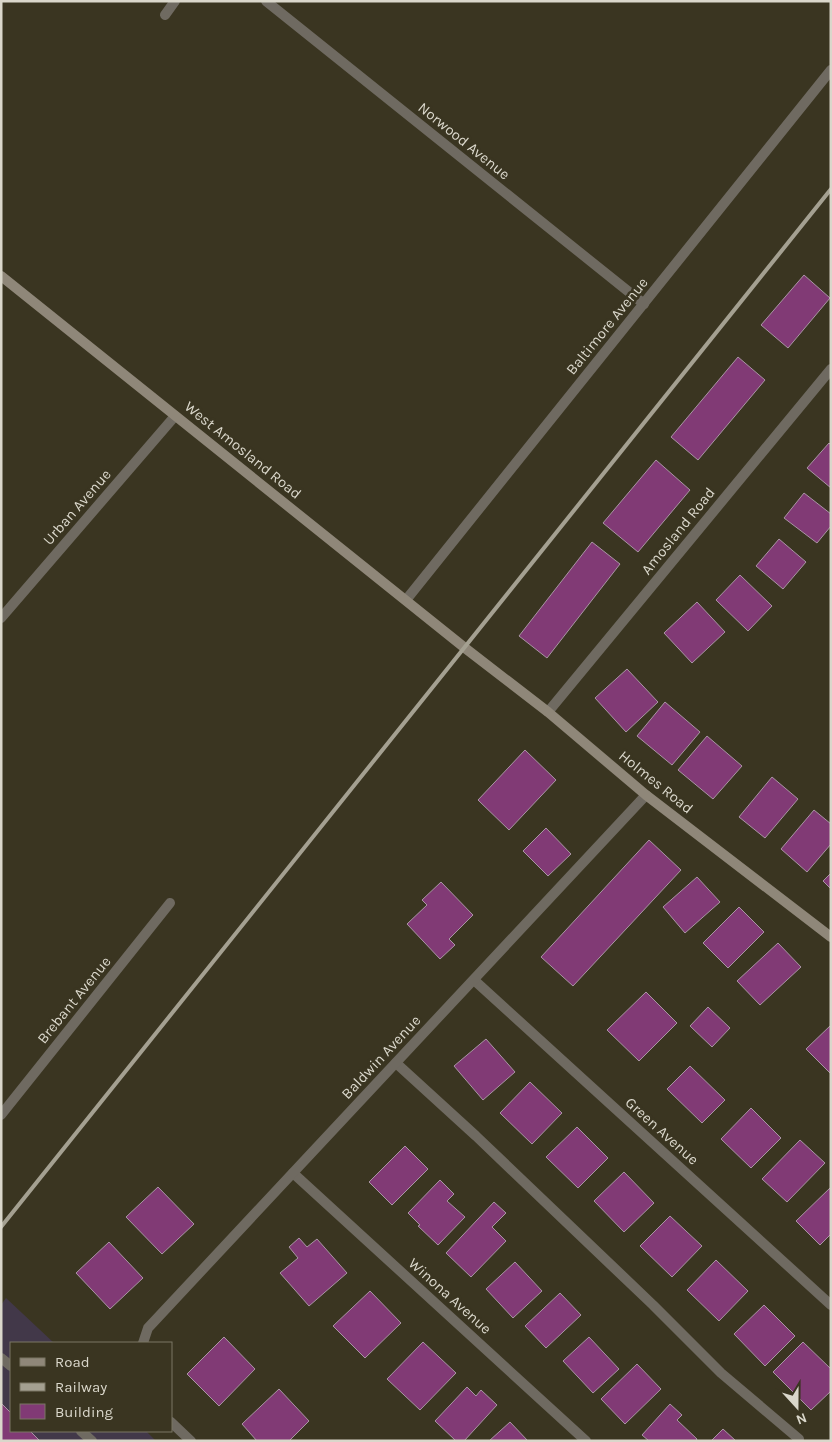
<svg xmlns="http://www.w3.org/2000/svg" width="832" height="1442" font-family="Karla,sans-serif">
<rect width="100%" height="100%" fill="#3a3521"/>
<!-- commercial -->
<path fill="#423849" d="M6,1298L54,1343H11V1431H146L156,1441H1V1305Z"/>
<!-- building -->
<g fill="#813a75" stroke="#a995a4">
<path d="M804,275L830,298L788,348L761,325Z"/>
<path d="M738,357L765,380L698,460L671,437Z"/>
<path d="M829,443L831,445V488L807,468Z"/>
<path d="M656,460L690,490L638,552L603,523Z"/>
<path d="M804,493L831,514V526L817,543L784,518Z"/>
<path d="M779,539L806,562L783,589L756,566Z"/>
<path d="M592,542L620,564L547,658L519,636Z"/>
<path d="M740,575L772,606L748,631L716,600Z"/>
<path d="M697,602L725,632L692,663L664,633Z"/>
<path d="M627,669L658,702L626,732L595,698Z"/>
<path d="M665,702L700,732L672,765L637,736Z"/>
<path d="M707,736L742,766L713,799L678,770Z"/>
<path d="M525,750L556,780L509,830L478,800Z"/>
<path d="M772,777L798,799L765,838L739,817Z"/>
<path d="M814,810L831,824V844L807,872L781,849Z"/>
<path d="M546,828L571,854L548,876L523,851Z"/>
<path d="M649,840L681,870L573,986L541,957Z"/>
<path d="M831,873V889L823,881Z"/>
<path d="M697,877L720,902L685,933L663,907Z"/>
<path d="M441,882L473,915L449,939L455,945L440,959L407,924L427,905L422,900Z"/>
<path d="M739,907L764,932L728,968L703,943Z"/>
<path d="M778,943L801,967L760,1005L737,981Z"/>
<path d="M646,992L677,1023L639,1061L607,1030Z"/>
<path d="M708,1007L730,1028L712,1047L690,1026Z"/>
<path d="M831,1025V1074L806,1049Z"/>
<path d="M486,1039L515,1072L483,1100L454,1066Z"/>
<path d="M690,1066L725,1100L702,1123L667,1089Z"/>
<path d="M530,1082L562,1113L532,1144L500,1113Z"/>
<path d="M751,1108L781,1138L751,1168L721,1139Z"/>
<path d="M577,1127L608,1158L578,1188L546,1157Z"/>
<path d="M800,1140L825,1163L787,1202L762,1179Z"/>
<path d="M405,1146L428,1169L392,1205L369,1182Z"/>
<path d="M624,1172L654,1203L624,1232L594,1201Z"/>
<path d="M440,1180L454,1194L447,1201L465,1217L438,1245L418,1226L420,1225L408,1213Z"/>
<path d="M158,1187L194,1224L162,1254L126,1217Z"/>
<path d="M831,1187V1234L820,1245L796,1221Z"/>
<path d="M494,1202L506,1213L492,1227L506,1241L471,1277L446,1253Z"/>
<path d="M670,1216L702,1246L672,1277L640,1246Z"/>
<path d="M299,1238L307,1247L317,1239L347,1273L309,1306L280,1273L298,1258L289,1247Z"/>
<path d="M109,1242L143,1278L110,1309L76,1273Z"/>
<path d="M716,1260L748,1291L719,1321L687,1290Z"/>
<path d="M515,1262L542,1291L513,1318L486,1289Z"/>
<path d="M370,1291L401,1323L365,1358L333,1326Z"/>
<path d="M560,1293L581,1315L546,1348L525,1326Z"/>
<path d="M764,1305L795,1336L765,1366L734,1334Z"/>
<path d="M224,1337L255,1369L219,1406L187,1374Z"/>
<path d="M589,1337L619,1369L593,1393L563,1361Z"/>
<path d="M423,1342L456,1373L420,1410L387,1379Z"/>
<path d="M803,1342L831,1369V1391L811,1410L773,1372Z"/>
<path d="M637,1364L661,1389L625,1424L601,1399Z"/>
<path d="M467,1387L476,1396L481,1390L497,1405L464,1441H456L435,1421Z"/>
<path d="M279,1389L309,1421L289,1441H257L242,1424Z"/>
<path d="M1,1403L11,1413V1431H30L40,1441H1Z"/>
<path d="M670,1404L682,1415L677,1420L697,1439L696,1441H649L642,1435Z"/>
<path d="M510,1422L528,1441H489Z"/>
<path d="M723,1429L736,1441H711Z"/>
</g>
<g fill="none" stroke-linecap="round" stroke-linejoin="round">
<!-- lane -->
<g stroke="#6f6a61" stroke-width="10">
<path d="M165,15L175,1"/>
<path d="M396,1063L476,1136L653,1305L721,1373L799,1439"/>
<path d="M1,1358L11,1366"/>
<path d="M81,1431L92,1441"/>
</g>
<!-- street -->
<g stroke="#6f6a61" stroke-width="10">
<path d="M266,1L644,304"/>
<path d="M406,600L831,70"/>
<path d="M1,618L175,416"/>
<path d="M548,712L831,369"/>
<path d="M474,980L831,1305"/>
<path d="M1,1115L170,903"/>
<path d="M293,1173L586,1441"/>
<path d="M143,1343L148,1328L646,795"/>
<path d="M171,1422L191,1441"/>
</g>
<!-- secondary -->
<path stroke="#8f8779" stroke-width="10" d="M1,276L465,648L548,712L646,795L831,937"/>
<!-- rail -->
<path stroke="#a4a091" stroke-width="4" d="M1,1227L831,189"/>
</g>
<g text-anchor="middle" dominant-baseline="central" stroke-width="5" stroke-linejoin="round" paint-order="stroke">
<!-- street labels -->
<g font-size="15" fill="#dad7cb" stroke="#3a3521">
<text transform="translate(464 141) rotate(39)">Norwood Avenue</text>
<text transform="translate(607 326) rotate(-51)">Baltimore Avenue</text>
<text transform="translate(243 450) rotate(39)">West Amosland Road</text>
<text transform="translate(77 507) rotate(-49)">Urban Avenue</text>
<text transform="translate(678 531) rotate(-51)">Amosland Road</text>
<text transform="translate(656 782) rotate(39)">Holmes Road</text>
<text transform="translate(74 1000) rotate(-51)">Brebant Avenue</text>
<text transform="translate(381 1057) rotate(-47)">Baldwin Avenue</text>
<text transform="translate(662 1131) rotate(42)">Green Avenue</text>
<text transform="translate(450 1296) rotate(42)">Winona Avenue</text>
</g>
</g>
<!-- border -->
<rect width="832" height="1442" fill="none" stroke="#dad7cb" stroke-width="5"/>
<!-- legend -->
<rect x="10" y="1342" width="162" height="90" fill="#3a3521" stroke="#7a7665"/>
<rect x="20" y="1358" width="25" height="8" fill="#8f8779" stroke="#7a7665"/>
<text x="55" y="1367" font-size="15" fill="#dad7cb">Road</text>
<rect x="20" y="1383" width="25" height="8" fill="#a4a091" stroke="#7a7665"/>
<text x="55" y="1392" font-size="15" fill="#dad7cb">Railway</text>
<rect x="20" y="1404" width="25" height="15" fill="#813a75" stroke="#7a7665"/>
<text x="55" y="1417" font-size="15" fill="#dad7cb">Building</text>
<!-- north arrow -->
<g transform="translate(797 1407) rotate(159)" stroke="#3a3521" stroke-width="4" paint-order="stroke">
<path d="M0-4L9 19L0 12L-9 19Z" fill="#dad7cb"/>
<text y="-8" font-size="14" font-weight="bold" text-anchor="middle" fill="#dad7cb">N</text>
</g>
</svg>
